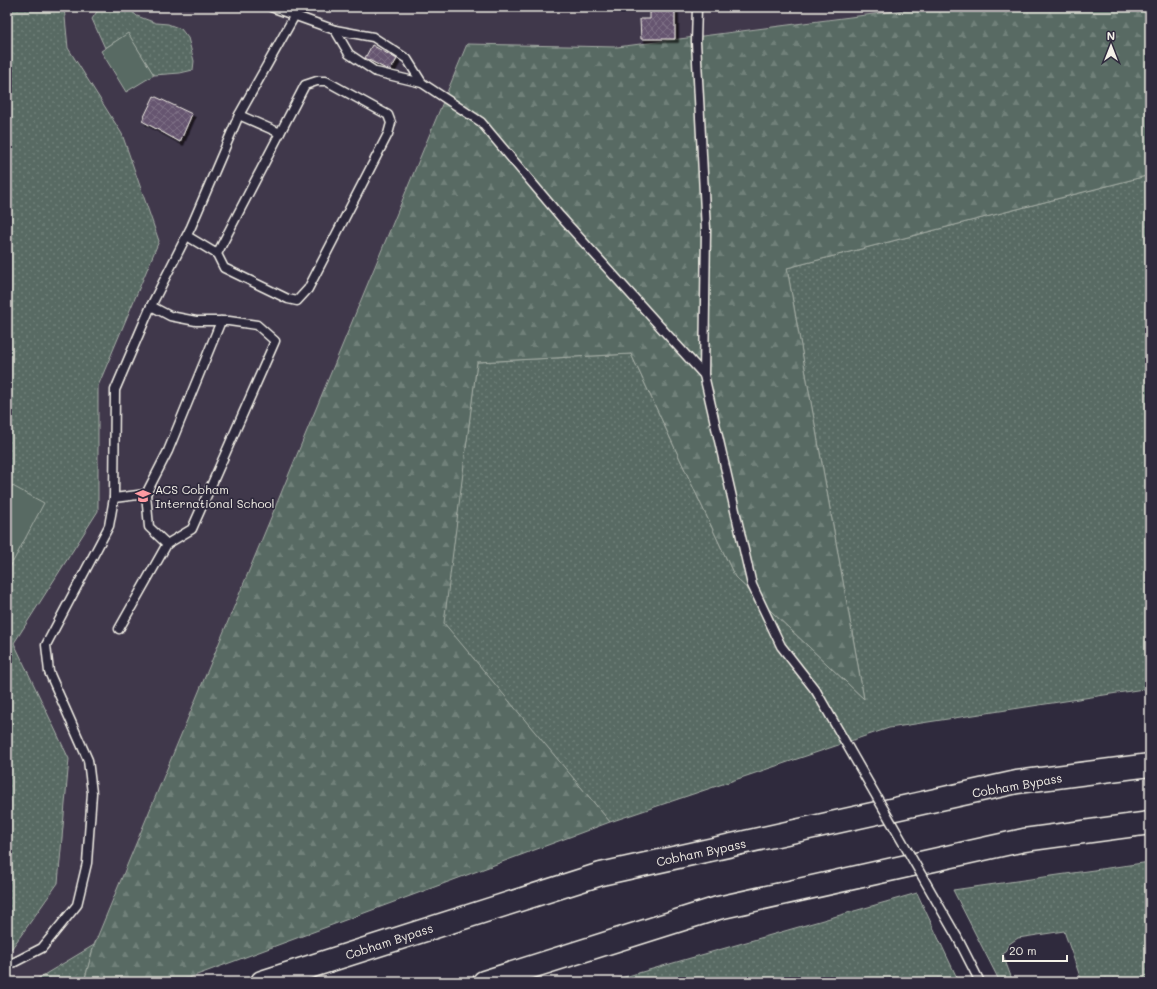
<svg xmlns="http://www.w3.org/2000/svg" width="1157" height="989" font-family="Mali,sans-serif">
<defs>
<pattern id="grass-dots" width="8" height="8" patternUnits="userSpaceOnUse"><rect width="8" height="8" fill="#586b64"/><path d="M2 2h.1M6 6h.1" fill="none" stroke="#71817a" stroke-width="1.8" stroke-linecap="round"/></pattern>
<pattern id="forest-firs" width="22" height="20" patternUnits="userSpaceOnUse"><rect width="22" height="20" fill="#586b64"/><path d="M5 1l3.5 6h-7zM16 11l3.5 6h-7z" fill="#71817a"/></pattern>
<pattern id="building-cross-hatch" width="8" height="8" patternUnits="userSpaceOnUse"><rect width="8" height="8" fill="#66556f"/><path d="M0 0l8 8M0 8l8-8" fill="none" stroke="#7c6e84"/></pattern>
<filter id="shadow"><feDropShadow dx="3.5" dy="3.5" stdDeviation="0" flood-color="#0009"/></filter>
</defs>
<rect width="100%" height="100%" fill="#2f2a3d"/>
<filter id="ink" filterUnits="userSpaceOnUse"><feTurbulence type="fractalNoise" baseFrequency=".025" numOctaves="2"/><feDisplacementMap in="SourceGraphic" scale="8" xChannelSelector="R" yChannelSelector="G"/><feConvolveMatrix kernelMatrix="1 2 1 2 8 2 1 2 1" color-interpolation-filters="sRGB"/></filter>
<g filter="url(#ink)">
<!-- built -->
<path fill="#40374c" d="M7,7H928L617,47L467,44L94,945L32,982H7Z"/>
<!-- grass -->
<g fill="url(#grass-dots)" stroke="#a6aea6">
<path d="M7,7H64L68,48L122,134L159,241L98,386V511L14,643L69,759L58,883L12,948L7,951Z"/>
<path d="M100,7H127L137,16L156,23L168,24L181,29L188,38L194,61L193,70L180,73L154,75L128,34L105,48L92,19Z"/>
<path d="M1150,175V688L889,728L610,822L443,623L477,362L631,354L735,577L864,699L787,268Z"/>
<path d="M1150,862V982H1082L1064,931L1018,938L1009,944L1003,955L1013,982H1000L953,890Z"/>
<path d="M917,893L959,982H607Z"/>
<path d="M94,945L84,982H32Z"/>
</g>
<!-- forest -->
<path fill="url(#forest-firs)" stroke="#a6aea6" d="M928,7H1150V175L787,268L864,699L735,577L631,354L477,362L444,623L610,822L178,982H84L94,945L467,44L617,47Z"/>
<!-- pitch -->
<g fill="#586b64" stroke="#a6aea6">
<path d="M128,33L154,75L126,92L101,51Z"/>
<path d="M7,483L44,503L7,573Z"/>
</g>
<!-- building -->
<g fill="url(#building-cross-hatch)" stroke="#f4f1e8" filter="url(#shadow)">
<path d="M675,10V39H641L640,19H650V11Z"/>
<path d="M372,45L397,59L390,71L365,58Z"/>
<path d="M154,96L192,114L180,142L142,121Z"/>
</g>
<g fill="none" stroke-linecap="round" stroke-linejoin="round">
<defs>
<g id="service">
<path d="M271,7L335,30L349,54L376,72L422,83L481,122L560,216L704,375L752,585L781,646L816,691"/>
<path d="M697,7L696,42L706,230L704,375"/>
<path d="M335,30L373,37L407,59L422,83"/>
<path d="M239,115L280,133"/>
<path d="M187,236L217,254L224,268L288,299L297,301L308,289L388,134L391,123L388,115L326,81H317L305,85L217,254"/>
<path d="M146,494L149,527L167,544"/>
<path d="M114,498L146,494L168,451L221,321"/>
<path d="M119,629L167,544L192,529L275,341L257,325L229,321H196L170,316L151,306"/>
<path d="M957,937L980,982"/>
<path d="M7,966L42,948L77,905L87,863L92,793L88,760L49,672L46,645L109,526L114,498L115,390L151,306L191,227L239,115L295,15"/>
</g>
<g id="trunk">
<path d="M262,982L601,874L1017,782L1150,765"/>
<path d="M484,982L718,908L1024,840L1150,823"/>
</g>
</defs>
<!-- service casing -->
<use href="#service" stroke="#f4f1e8" stroke-width="11"/>
<!-- trunk casing -->
<use href="#trunk" stroke="#f4f1e8" stroke-width="25"/>
<!-- service -->
<use href="#service" stroke="#2f2a3d" stroke-width="8"/>
<!-- trunk -->
<use href="#trunk" stroke="#2f2a3d" stroke-width="22"/>
<defs>
<path id="service-bridge" d="M816,691L957,937"/>
</defs>
<!-- service-bridge casing -->
<use href="#service-bridge" stroke="#f4f1e8" stroke-width="11" stroke-linecap="butt"/>
<!-- service-bridge -->
<use href="#service-bridge" stroke="#2f2a3d" stroke-width="8"/>
</g>
</g>
<!-- icons -->
<defs>
<symbol id="school-bare" viewBox="-9 -9 18 18"><path d="M0-5L7-2L0 1L-7-2ZM-4 1L0 2.5L4 1V4Q0 6-4 4Z" fill="#ff9aa2" stroke="#2f2a3d" stroke-width="2.5" paint-order="stroke"/></symbol>
</defs>
<g fill-rule="evenodd">
<use href="#school-bare" x="132" y="485" width="22" height="22"/>
</g>
<g text-anchor="middle" dominant-baseline="central" stroke-width="3.5" stroke-linejoin="round" paint-order="stroke">
<!-- poi labels -->
<g font-size="12" fill="#f4f1e8" stroke="#2f2a3d" text-anchor="start">
<text x="155" y="489">ACS Cobham<tspan x="155" dy="14">International School</tspan></text>
</g>
<!-- street labels -->
<g font-size="12" fill="#f4f1e8" stroke="#2f2a3d">
<text transform="translate(1017 785) rotate(-10)">Cobham Bypass</text>
<text transform="translate(701 852) rotate(-12)">Cobham Bypass</text>
<text transform="translate(389 941) rotate(-18)">Cobham Bypass</text>
</g>
</g>
<!-- margin -->
<rect width="1157" height="989" fill="none" stroke="#2f2a3d" stroke-width="24"/>
<rect x="12" y="12" width="1133" height="965" fill="none" stroke="#f4f1e8" stroke-width="1.5" filter="url(#ink)"/>
<!-- north arrow -->
<g transform="translate(1111 46)" stroke="#2f2a3d" stroke-width="3" paint-order="stroke">
<path d="M0-3L7 15L0 10L-7 15Z" fill="#f4f1e8"/>
<text y="-6" font-size="11" font-weight="bold" text-anchor="middle" fill="#f4f1e8">N</text>
</g>
<!-- scale -->
<path d="M1003 955v6h64v-6" fill="none" stroke="#f4f1e8" stroke-width="2"/>
<text x="1009" y="955" font-size="12" fill="#f4f1e8" stroke="#2f2a3d" stroke-width="3" paint-order="stroke">20 m</text>
</svg>
